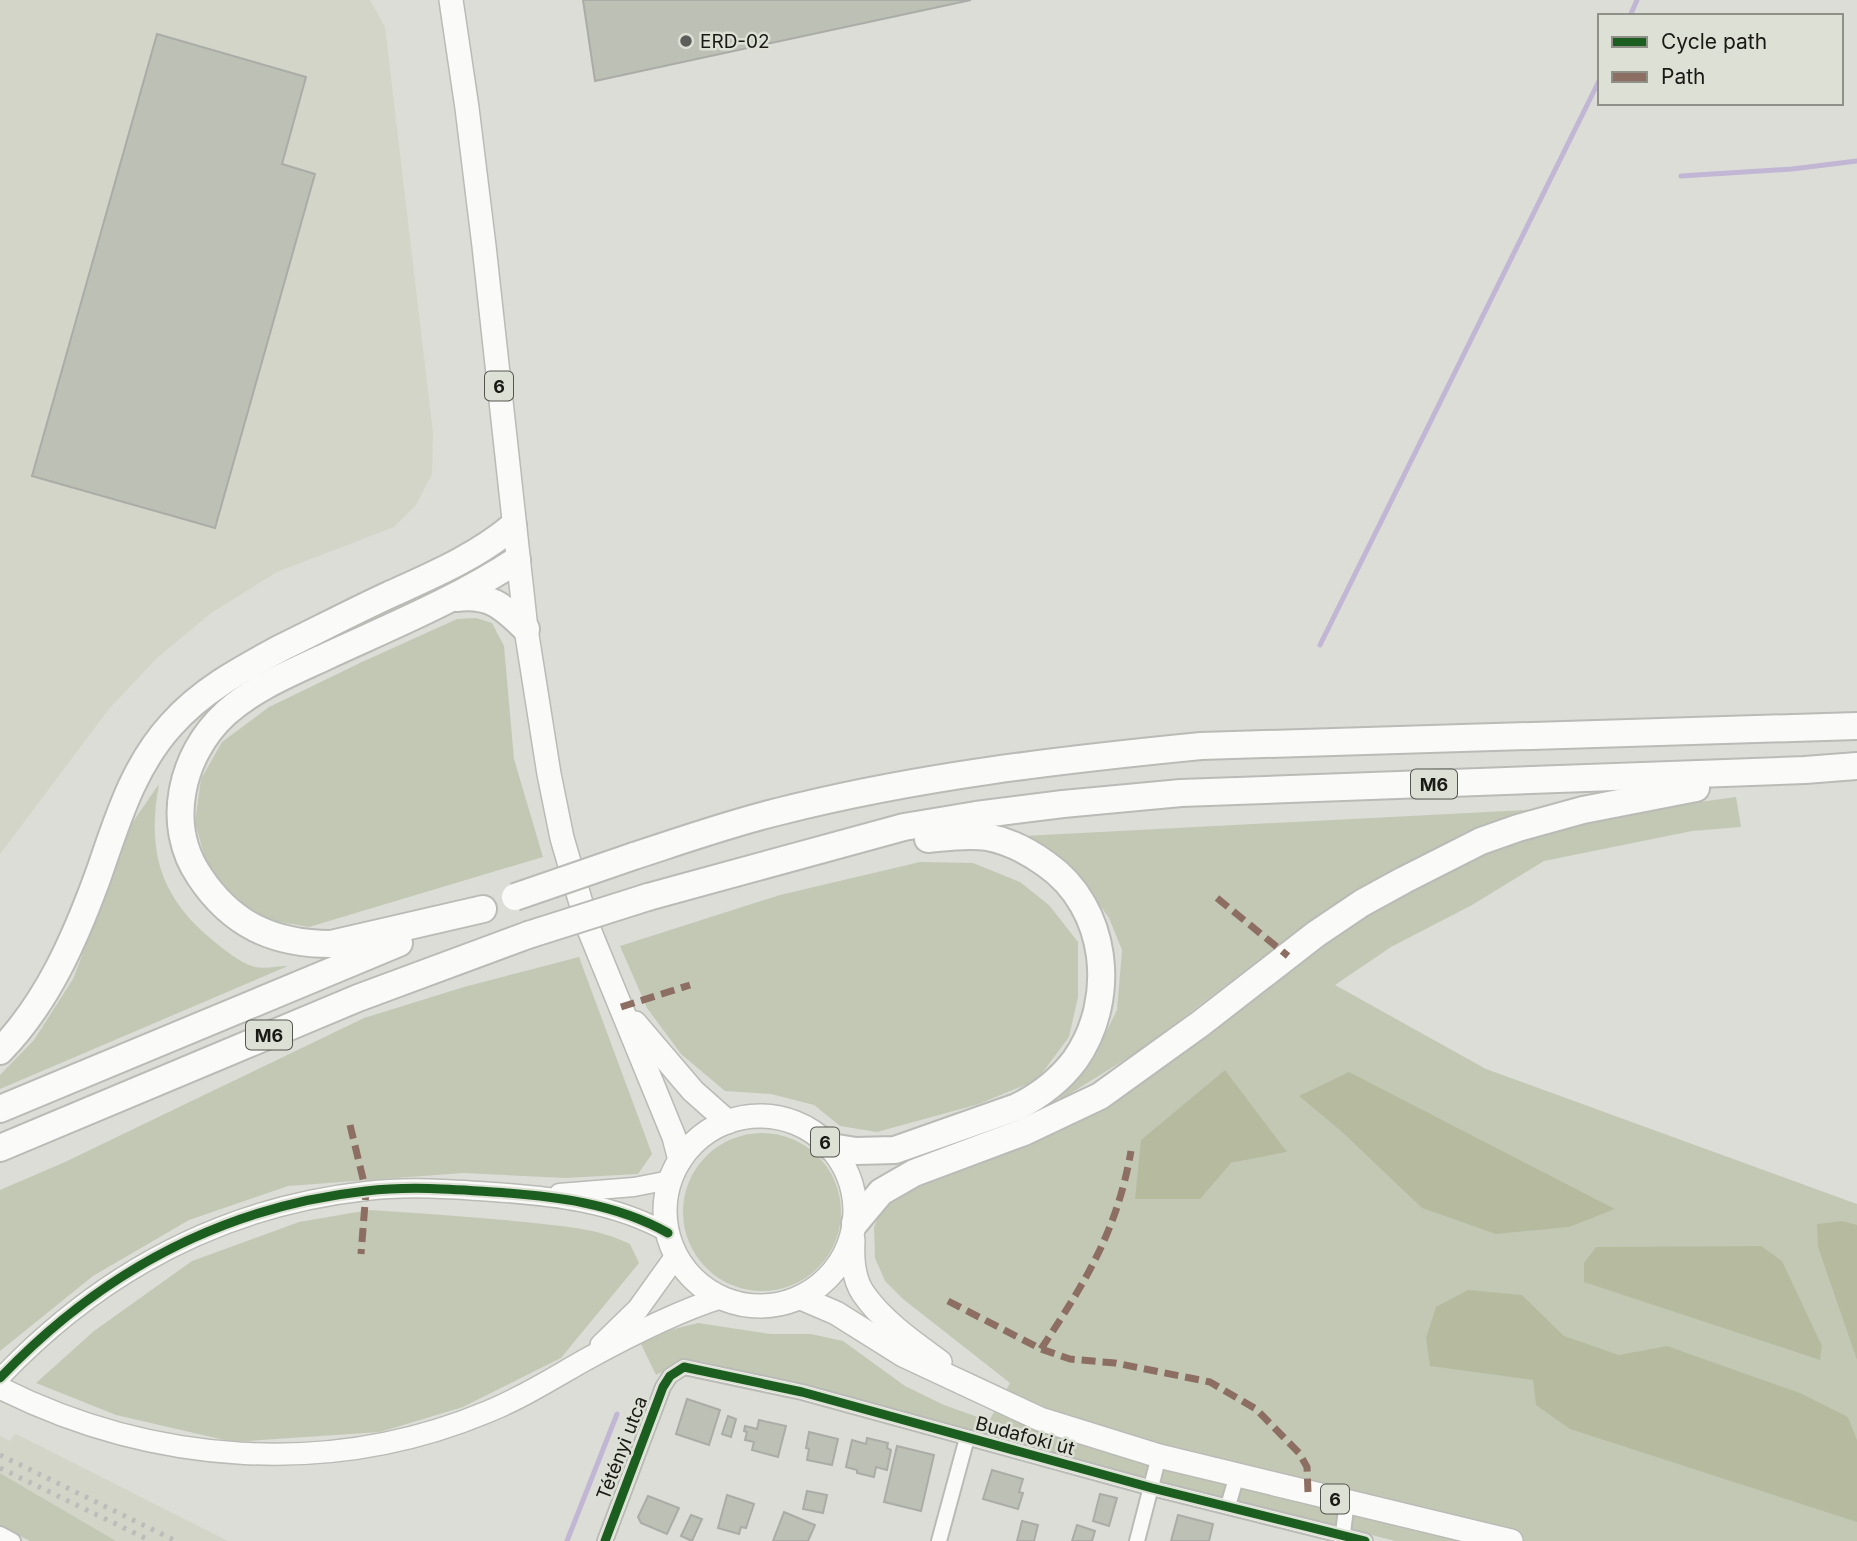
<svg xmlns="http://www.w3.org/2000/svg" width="1857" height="1541" font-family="Inter,sans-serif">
<rect width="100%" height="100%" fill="#dcddd7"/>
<!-- built -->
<g fill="#d2d5c7">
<path d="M0,0H370L385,27L433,433L432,474L416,505L394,527L277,572L211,613L157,658L108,710L0,854Z"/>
<path d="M15,1434L22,1437L228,1541H116L0,1473V1436L10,1441Z"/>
</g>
<!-- green -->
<g fill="#c3c8b5" fill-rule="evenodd">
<path d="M476,618L492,623L504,646L514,759L543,857L309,927L257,918L227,898L207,866L195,822L201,779L222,742L269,707L362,662L457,619Z"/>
<path d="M159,784C147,849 159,895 210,938C222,948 240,963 255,967C265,969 278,966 288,966L0,1089V1075L34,1040L73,979L132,823Z"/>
<path d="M1736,797L1741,827L1692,831L1544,861L1472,905L1391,947L1335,985L1486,1069L1857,1204V1541H1395L1242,1502L1141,1479L906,1414L704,1362L686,1360L656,1375L640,1342L666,1331L698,1323L770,1334H811L843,1341L905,1386L944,1405L989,1421L1010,1383L903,1299L885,1281L875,1258L874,1227L884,1205L903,1190L1043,1138L1097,1112L1308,949L1457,863L1560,829L1641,810ZM1225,1071L1286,1152L1231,1163Z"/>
<path d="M1543,809L1467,831L1366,886L1260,959L1142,1049L1055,1103L1089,1066L1117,1010L1122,950L1109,918L1079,876L1024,836Z"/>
<path d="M920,862L973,863L1020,882L1049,905L1078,942V997L1069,1037L1037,1080L979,1104L877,1132L840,1126L814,1105L771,1094L725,1091L681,1054L647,1008L620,946L780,895Z"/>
<path d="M579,957L652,1154L638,1174L565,1178L463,1173L288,1186L189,1220L93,1276L0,1351V1190L65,1162L364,1018L464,987Z"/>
<circle cx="762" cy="1212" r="79"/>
<path d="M369,1210C421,1213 473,1217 525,1222C561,1226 598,1228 630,1244L639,1263L561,1358L463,1407L380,1432L233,1442L116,1415L36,1383L94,1331L192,1261L299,1222Z"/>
<path d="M0,1473L116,1541H30L0,1526Z"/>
</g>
<!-- forest -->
<g fill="#b6bb9f">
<path d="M1225,1070L1287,1152L1231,1163L1200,1199H1135L1141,1140Z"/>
<path d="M1349,1072L1615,1209L1569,1227L1496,1234L1422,1208L1341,1131L1299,1096Z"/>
<path d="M1842,1221L1857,1225V1360L1818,1247L1817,1224Z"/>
<path d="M1761,1246L1782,1261L1822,1346L1820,1360L1584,1282V1263L1596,1247Z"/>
<path d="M1468,1290L1522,1295L1564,1336L1619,1355L1667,1346L1800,1393L1848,1417L1857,1440V1522L1570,1429L1536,1405L1533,1380L1430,1366L1426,1338L1436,1307Z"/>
</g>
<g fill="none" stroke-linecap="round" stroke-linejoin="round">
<!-- stream -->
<g stroke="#c1b6d4" stroke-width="5">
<path d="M1630,16L1637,0"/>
<path d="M1681,176L1792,169L1857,161"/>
<path d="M1320,645L1600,79"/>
<path d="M567,1541L617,1414"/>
</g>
</g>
<!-- building -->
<g fill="#bdc0b4" stroke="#abaca7" stroke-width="2">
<path d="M583,0H971L595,81Z"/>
<path d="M157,34L306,77L282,164L315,174L215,528L32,476Z"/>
<path d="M687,1399L720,1410L709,1445L676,1434Z"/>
<path d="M728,1416L736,1419L731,1437L722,1434Z"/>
<path d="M759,1420L786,1426L778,1457L752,1450L754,1442L745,1440L747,1432L744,1431L745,1426L757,1429Z"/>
<path d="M809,1432L838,1439L832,1465L807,1460L809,1449L806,1448Z"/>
<path d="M867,1438L888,1443L887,1448L891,1450L887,1470L876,1467L874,1477L857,1473V1470L846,1467L852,1440L866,1444Z"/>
<path d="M897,1446L934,1455L921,1511L884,1502Z"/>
<path d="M992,1470L1023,1479L1019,1492L1023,1493L1018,1509L983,1499Z"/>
<path d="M807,1491L827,1495L823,1513L803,1509Z"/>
<path d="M1100,1494L1117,1498L1109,1526L1093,1521Z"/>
<path d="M727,1495L754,1504L746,1528L741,1527L739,1534L718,1528Z"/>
<path d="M648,1496L679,1508L667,1534L641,1523L638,1517Z"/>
<path d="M784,1512L815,1525L808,1541H773Z"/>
<path d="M691,1515L702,1519L692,1541L681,1536Z"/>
<path d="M1178,1515L1213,1524L1209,1541H1171Z"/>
<path d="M1022,1521L1038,1525L1034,1541H1017Z"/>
<path d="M1077,1525L1095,1531L1092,1541H1072Z"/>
</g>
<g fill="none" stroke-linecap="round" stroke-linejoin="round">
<defs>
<g id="minor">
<path d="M1228,1506L1237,1475"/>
<path d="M0,1534L13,1541"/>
<path d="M605,1541L663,1387L670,1376L684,1367L802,1392L1152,1488L1365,1541"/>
<path d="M939,1541L967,1438"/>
<path d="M1137,1541L1159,1456"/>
<path d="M1342,1541L1347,1501"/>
</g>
<g id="tertiary">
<path d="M559,1193L634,1187L670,1180"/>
<path d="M0,1378C100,1273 221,1207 366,1191C408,1186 451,1189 493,1192C553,1196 615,1203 668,1233"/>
</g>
<g id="secondary">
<path d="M601,1345L638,1309L676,1256"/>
<path d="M0,1388C152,1464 329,1478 487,1412C522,1398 553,1378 585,1360C627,1337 675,1312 720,1298"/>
</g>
<g id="primary">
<path d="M451,0L467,108L484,246L526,629L549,774L562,838L588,927L674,1137L680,1160"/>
<path d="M635,1023L693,1091L728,1122"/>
<circle cx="760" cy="1211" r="95"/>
<path d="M853,1240C852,1257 853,1278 863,1293C882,1321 914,1343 940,1362"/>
<path d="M801,1298L836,1313L903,1355L1040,1419L1159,1456L1511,1541"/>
</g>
<g id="motorway">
<path d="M456,598C490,594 503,606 526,629"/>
<path d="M634,856C683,840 731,823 781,811C919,776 1060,760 1201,746L1857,726"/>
<path d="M648,897L904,827L976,815L1063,804L1181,793L1805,770L1857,766"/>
<path d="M483,909L331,944C274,944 232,925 200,877C164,825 181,754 226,713C255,687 293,672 327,656C392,626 458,599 517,560"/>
<path d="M0,1051C47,1003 75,939 98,876C117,822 132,768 171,725C201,691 240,670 279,649C316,631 352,612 389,595C433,575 476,557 513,526"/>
<path d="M0,1109L399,943"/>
<path d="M831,1147L856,1151L895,1150L1017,1107C1039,1096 1060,1080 1075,1060C1118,999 1108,907 1046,864C1028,851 1009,841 987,837C968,834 948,837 928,839"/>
<path d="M0,1148L358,998L528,935"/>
<path d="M855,1223L881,1192L914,1173L1024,1132L1100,1096L1200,1024L1316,934L1362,903L1404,880L1481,841L1518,828L1583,810L1696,788"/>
</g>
</defs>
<!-- minor casing -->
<use href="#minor" stroke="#babbb6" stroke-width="18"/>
<!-- tertiary casing -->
<use href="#tertiary" stroke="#babbb6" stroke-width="21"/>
<!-- secondary casing -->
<use href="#secondary" stroke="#babbb6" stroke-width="24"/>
<!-- primary casing -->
<use href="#primary" stroke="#babbb6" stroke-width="26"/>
<!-- motorway casing -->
<use href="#motorway" stroke="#babbb6" stroke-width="30"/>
<!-- minor -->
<use href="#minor" stroke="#fafaf9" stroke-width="14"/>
<!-- tertiary -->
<use href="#tertiary" stroke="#fafaf9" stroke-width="18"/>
<!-- secondary -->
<use href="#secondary" stroke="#fafaf9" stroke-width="21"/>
<!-- primary -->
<use href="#primary" stroke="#fafaf9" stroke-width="23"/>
<!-- motorway -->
<use href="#motorway" stroke="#fafaf9" stroke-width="26"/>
<!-- rail -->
<g stroke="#bcbcbb" stroke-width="5" stroke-dasharray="3.5 7" stroke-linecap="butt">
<path d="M0,1455L176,1541"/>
<path d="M0,1468L151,1541"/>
</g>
<defs>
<g id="motorway-bridge">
<path d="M515,897L634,856"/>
<path d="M528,935L648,897"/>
</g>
</defs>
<!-- motorway-bridge casing -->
<use href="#motorway-bridge" stroke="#babbb6" stroke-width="30" stroke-linecap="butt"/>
<!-- motorway-bridge -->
<use href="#motorway-bridge" stroke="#fafaf9" stroke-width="26"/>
<!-- quiet -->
<g stroke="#8d6e63" stroke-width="7" stroke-dasharray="14 7" stroke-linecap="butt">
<path d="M1217,898L1288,956"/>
<path d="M621,1007L690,985"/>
<path d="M350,1125L366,1191L361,1254"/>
<path d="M948,1301L1041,1349L1070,1359L1115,1363L1210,1382L1256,1409L1299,1453L1307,1467L1308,1492"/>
<path d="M1041,1349C1085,1283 1117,1231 1131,1151"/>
</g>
<defs>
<g id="cycleway">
<path d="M0,1378C100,1273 221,1207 366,1191C408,1186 451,1189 493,1192C553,1196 615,1203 668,1233"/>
<path d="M605,1541L663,1387L670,1376L684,1367L802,1392L1152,1488L1365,1541"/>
</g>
</defs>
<!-- cycleway casing -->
<use href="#cycleway" stroke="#dde0d4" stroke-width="13"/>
<!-- cycleway -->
<use href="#cycleway" stroke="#1b5e20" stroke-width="9"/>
</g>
<!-- markers -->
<circle fill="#5d5e5a" stroke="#dde0d4" stroke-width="2.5" cx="686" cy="41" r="7"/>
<g text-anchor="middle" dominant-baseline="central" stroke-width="5" stroke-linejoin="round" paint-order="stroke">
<!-- shield labels -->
<g fill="#dde0d4" stroke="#54554f" stroke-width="2">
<rect x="485" y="371.5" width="28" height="29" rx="5"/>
<rect x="1411" y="769.5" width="46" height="29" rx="5"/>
<rect x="246" y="1020.5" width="46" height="29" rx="5"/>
<rect x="811" y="1127.5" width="28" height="29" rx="5"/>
<rect x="1321" y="1484.5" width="28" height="29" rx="5"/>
</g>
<g font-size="18" font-weight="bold" fill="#191a16">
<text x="499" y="386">6</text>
<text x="1434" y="784">M6</text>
<text x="269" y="1035">M6</text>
<text x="825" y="1142">6</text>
<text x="1335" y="1499">6</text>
</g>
<!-- poi labels -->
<g font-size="19" fill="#191a16" stroke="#dde0d4" text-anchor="start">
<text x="700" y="41">ERD-02</text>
</g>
<!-- street labels -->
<g font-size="19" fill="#191a16" stroke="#dde0d4">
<text transform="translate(1025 1436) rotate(15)">Budafoki út</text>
<text transform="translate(622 1448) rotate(-69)">Tétényi utca</text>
</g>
</g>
<!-- legend -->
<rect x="1598" y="14" width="245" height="91" fill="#dde0d4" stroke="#8f9188" stroke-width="2"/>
<rect x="1612" y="37" width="35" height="10" fill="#1b5e20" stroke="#8f9188" stroke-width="2"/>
<text x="1661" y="49" font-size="21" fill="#191a16">Cycle path</text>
<rect x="1612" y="72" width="35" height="10" fill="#8d6e63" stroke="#8f9188" stroke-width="2"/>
<text x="1661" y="84" font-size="21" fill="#191a16">Path</text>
</svg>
